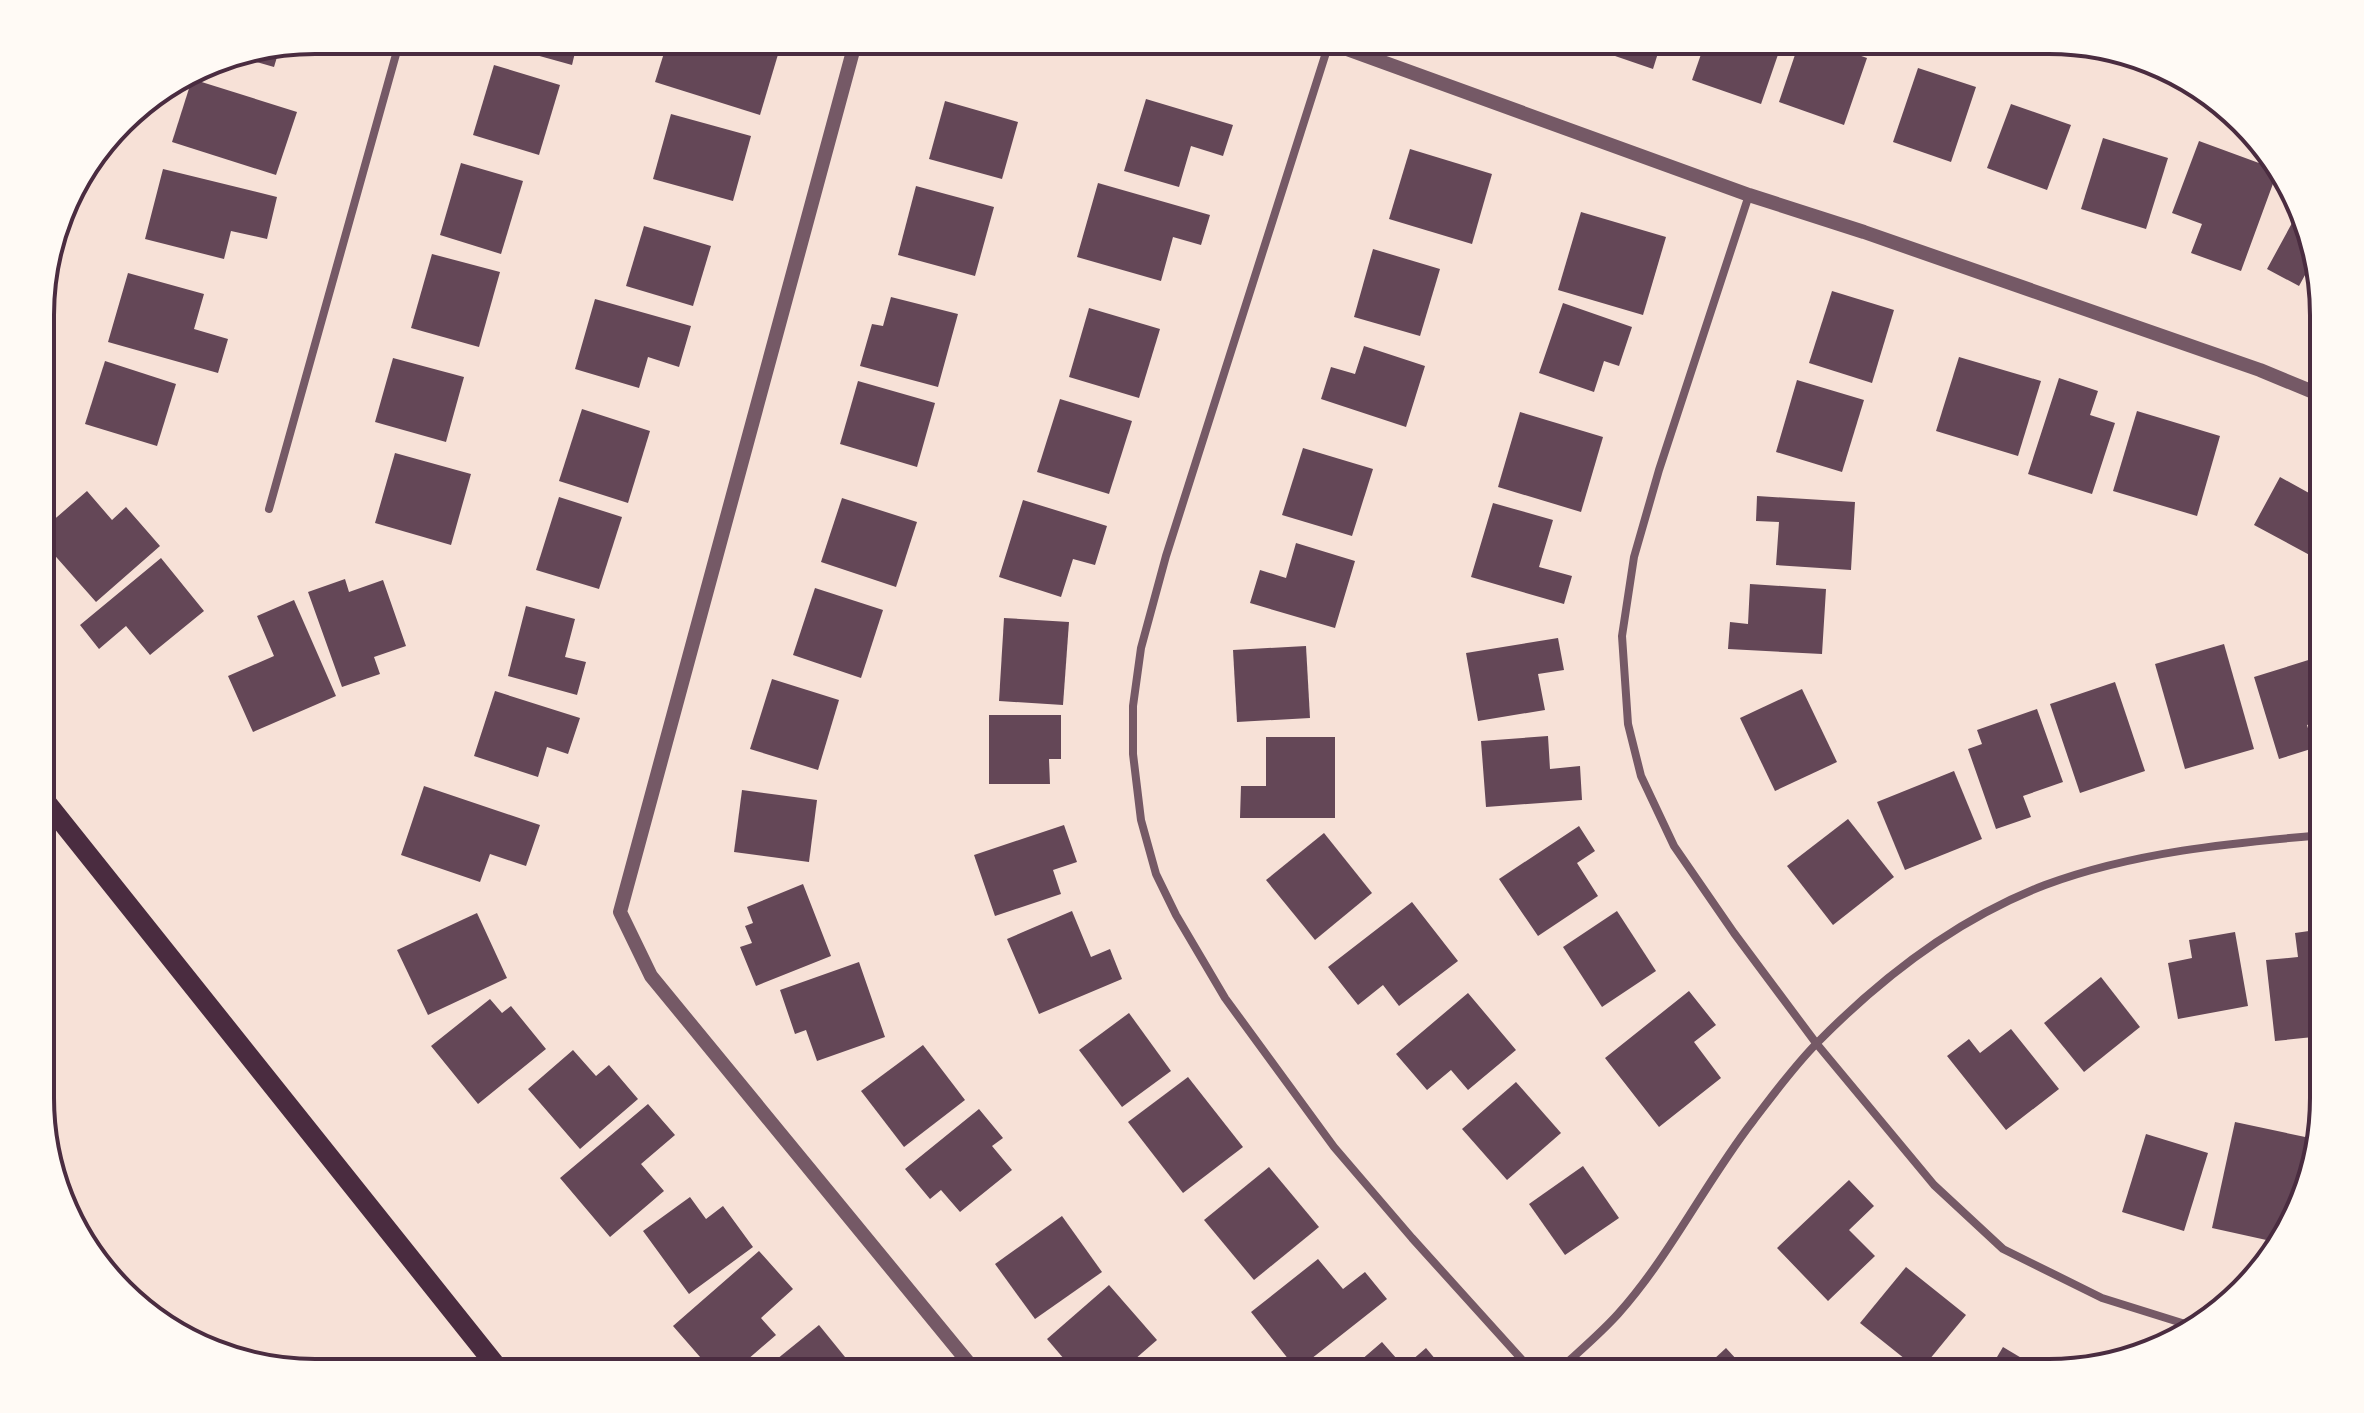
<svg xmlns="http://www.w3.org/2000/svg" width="2364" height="1413" font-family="Poppins,sans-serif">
<rect width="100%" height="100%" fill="#f7e1d7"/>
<!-- building -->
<g fill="#644757">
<path d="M497,40H578L572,65L496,44Z"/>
<path d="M668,40L782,41L760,115L655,82Z"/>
<path d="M1581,40H1662L1653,69L1580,44Z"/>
<path d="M1706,40H1783L1761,104L1692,80Z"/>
<path d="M1800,40H1815L1867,58L1844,125L1779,102Z"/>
<path d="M280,47L274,67L236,56L273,48Z"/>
<path d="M494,65L560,85L539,155L473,135Z"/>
<path d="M1918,68L1976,87L1951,162L1893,142Z"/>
<path d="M192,79L297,112L276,175L172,142Z"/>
<path d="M1146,99L1233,125L1223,156L1191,146L1179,187L1124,171Z"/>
<path d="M945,101L1018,122L1002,179L929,159Z"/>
<path d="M2011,104L2071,125L2047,190L1987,168Z"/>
<path d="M671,114L751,136L733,201L653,179Z"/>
<path d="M2103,138L2168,158L2146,229L2081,209Z"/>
<path d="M2199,141L2278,170L2241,271L2191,253L2202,224L2172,213Z"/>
<path d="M1410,149L1492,174L1472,244L1389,219Z"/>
<path d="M461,163L523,181L501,254L440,235Z"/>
<path d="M163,169L277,197L267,239L231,231L224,259L145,239Z"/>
<path d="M1098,183L1210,215L1201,245L1173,237L1161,281L1077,257Z"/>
<path d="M916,186L994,207L975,276L898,255Z"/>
<path d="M1581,212L1666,237L1643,315L1558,290Z"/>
<path d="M2298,212L2314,265L2311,264L2299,286L2267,269Z"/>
<path d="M644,226L711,246L693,306L626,286Z"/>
<path d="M1373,249L1440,269L1420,336L1354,317Z"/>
<path d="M432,254L500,272L479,347L411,328Z"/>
<path d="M128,273L204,294L194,329L228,339L218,373L108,342Z"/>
<path d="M1832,291L1894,310L1872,383L1809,363Z"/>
<path d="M891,297L958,314L938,387L860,366L872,324L883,326Z"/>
<path d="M595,299L691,326L679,367L648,357L639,388L575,369Z"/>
<path d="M1563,303L1632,327L1619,366L1604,361L1594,392L1539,373Z"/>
<path d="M1089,308L1160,329L1139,398L1069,377Z"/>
<path d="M1364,346L1425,366L1406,427L1321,399L1331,367L1355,374Z"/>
<path d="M1959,357L2041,381L2018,456L1936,431Z"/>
<path d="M393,358L464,377L446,442L375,422Z"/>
<path d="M105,361L176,384L157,446L85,424Z"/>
<path d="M2059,378L2098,391L2090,415L2115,423L2092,494L2028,474Z"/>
<path d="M1797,380L1864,400L1842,472L1776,452Z"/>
<path d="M858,381L935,403L917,467L840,444Z"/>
<path d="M1060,399L1132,421L1109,494L1037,472Z"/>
<path d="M582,409L650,431L628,503L559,481Z"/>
<path d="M2137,411L2220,436L2197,516L2113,491Z"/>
<path d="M1520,412L1603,437L1581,512L1498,487Z"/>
<path d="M1303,448L1373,469L1352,536L1282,515Z"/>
<path d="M395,453L471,474L451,545L375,523Z"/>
<path d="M2280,477L2318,498L2323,488V547L2317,559L2254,525Z"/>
<path d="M87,491L112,520L126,507L160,546L96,602L42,541V530Z"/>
<path d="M1757,496L1855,502L1851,570L1776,565L1779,522L1756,521Z"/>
<path d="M559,497L622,517L599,589L536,570Z"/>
<path d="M842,498L917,522L896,587L821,562Z"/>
<path d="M1023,500L1107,526L1095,565L1073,559L1061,597L999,577Z"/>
<path d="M1493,503L1553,520L1539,567L1572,576L1564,604L1471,577Z"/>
<path d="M1296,543L1355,561L1335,628L1250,603L1260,570L1286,578Z"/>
<path d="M161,558L204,611L150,655L126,626L99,649L80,625Z"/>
<path d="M345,579L349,592L383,580L406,646L374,657L380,674L342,687L308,592Z"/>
<path d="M1750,584L1826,589L1822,654L1728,649L1730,622L1748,624Z"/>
<path d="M815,588L883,610L861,678L793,655Z"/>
<path d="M294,600L336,696L253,732L228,676L274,656L257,616Z"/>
<path d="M526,606L575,619L565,657L586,662L577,695L508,676Z"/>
<path d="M1004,618L1069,622L1063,705L999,701Z"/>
<path d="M1558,638L1564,670L1538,674L1545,710L1478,721L1466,653Z"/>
<path d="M2224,644L2254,749L2185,769L2155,664Z"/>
<path d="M1306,646L1310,718L1237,722L1233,650Z"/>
<path d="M2318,657L2323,675V720L2307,725L2314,748L2279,759L2254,677Z"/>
<path d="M772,679L839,700L818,770L750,749Z"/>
<path d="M2115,682L2145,771L2080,793L2050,704Z"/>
<path d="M1802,689L1837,762L1775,791L1740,718Z"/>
<path d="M495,691L580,718L568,754L547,747L538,777L474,756Z"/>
<path d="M2037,709L2063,782L2023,796L2031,817L1996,829L1968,749L1982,744L1977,730Z"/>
<path d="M989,715H1061V759H1049L1050,784H989Z"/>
<path d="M1548,736L1550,769L1580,766L1582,800L1486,807L1481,741Z"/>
<path d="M1266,737H1335V818H1240L1241,786H1266Z"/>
<path d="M1954,771L1982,839L1905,870L1877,802Z"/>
<path d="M424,786L540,825L526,866L490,854L480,882L401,855Z"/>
<path d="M742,790L817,800L809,862L734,852Z"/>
<path d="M1848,819L1894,877L1833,925L1787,866Z"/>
<path d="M1064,825L1077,862L1053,870L1061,894L995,916L974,855Z"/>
<path d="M1579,826L1595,851L1577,863L1598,896L1538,936L1499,879Z"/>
<path d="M1324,833L1372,893L1315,940L1266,880Z"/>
<path d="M803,884L831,956L756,986L740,947L752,943L745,926L753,923L747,907Z"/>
<path d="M1412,902L1458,961L1399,1006L1383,985L1358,1005L1328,967Z"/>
<path d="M1072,911L1091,957L1110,949L1122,979L1039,1014L1007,939Z"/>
<path d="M1617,911L1656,971L1602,1007L1563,947Z"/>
<path d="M477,913L507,978L428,1015L397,950Z"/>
<path d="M2323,929V1036L2275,1041L2266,960L2298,957L2295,933Z"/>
<path d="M2235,932L2248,1006L2178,1019L2168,963L2192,958L2189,940Z"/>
<path d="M859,962L885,1037L817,1061L806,1030L795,1034L780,990Z"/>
<path d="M2101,977L2140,1027L2084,1072L2044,1023Z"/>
<path d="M1689,991L1716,1025L1694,1042L1721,1078L1659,1127L1605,1058Z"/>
<path d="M1468,993L1516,1050L1468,1090L1451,1070L1427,1090L1396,1054Z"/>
<path d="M490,999L502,1013L511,1006L546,1049L478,1104L431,1046Z"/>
<path d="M1129,1013L1171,1071L1122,1107L1079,1050Z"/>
<path d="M2011,1029L2059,1089L2006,1130L1947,1056L1969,1039L1980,1053Z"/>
<path d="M923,1045L965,1100L904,1147L861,1091Z"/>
<path d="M573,1050L596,1076L609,1065L638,1099L580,1149L528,1089Z"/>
<path d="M1188,1077L1243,1147L1183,1193L1128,1122Z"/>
<path d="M1516,1082L1561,1133L1507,1180L1462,1129Z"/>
<path d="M648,1104L675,1135L641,1164L664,1191L610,1237L560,1178Z"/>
<path d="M979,1109L1003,1138L992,1146L1012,1170L960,1212L941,1190L930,1199L905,1169Z"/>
<path d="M2235,1122L2310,1138L2294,1211L2287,1236L2280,1243L2212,1228Z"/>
<path d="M2146,1134L2208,1153L2184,1231L2122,1212Z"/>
<path d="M1583,1166L1619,1218L1565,1255L1529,1204Z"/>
<path d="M1269,1167L1319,1227L1254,1280L1204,1220Z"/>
<path d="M1849,1180L1874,1206L1849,1230L1875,1256L1828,1301L1777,1248Z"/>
<path d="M690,1197L706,1219L723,1206L753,1247L689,1294L643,1231Z"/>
<path d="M1062,1216L1102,1272L1035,1319L995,1264Z"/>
<path d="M759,1251L793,1289L761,1318L776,1335L732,1373H714L673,1326Z"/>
<path d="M1318,1259L1343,1289L1365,1272L1387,1299L1297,1370L1251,1312Z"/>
<path d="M1906,1267L1966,1315L1920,1371L1860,1323Z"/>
<path d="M1109,1285L1157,1340L1119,1373H1076L1047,1339Z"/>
<path d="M819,1325L858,1373H760Z"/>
<path d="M1382,1342L1404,1367L1426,1348L1447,1373H1346Z"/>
<path d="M2003,1347L2045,1372H1988Z"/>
<path d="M1726,1348L1749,1373H1699Z"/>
</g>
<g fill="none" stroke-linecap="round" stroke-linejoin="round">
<!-- minor -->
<g stroke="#755966" stroke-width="8">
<path d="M1330,40L1166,556L1141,648L1133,706V754L1141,820L1156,874L1176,915L1225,998L1334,1147L1412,1238L1534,1373"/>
<path d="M1749,195L1659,470L1634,557L1622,636L1628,724L1641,776L1674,846L1734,933L1816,1043L1934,1185L2003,1249L2102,1298L2182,1323L2199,1324"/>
<path d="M269,509L400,40"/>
<path d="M1556,1373C1577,1353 1599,1335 1618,1314C1670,1256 1705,1183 1753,1121C1773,1095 1794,1066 1818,1042C1882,977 1959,918 2045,885C2134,852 2230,843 2323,835"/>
</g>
<!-- tertiary -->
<g stroke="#755966" stroke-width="14">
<path d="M856,40L620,912L651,976L977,1373"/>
<path d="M1322,40L1749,195L1864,232L2260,370L2323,396"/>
</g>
<!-- primary -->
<path stroke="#4a2c40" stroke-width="20" d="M42,797L502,1373"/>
</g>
<!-- crop -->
<path d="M0 0H2364V1413H0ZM315 54H2049A261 261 0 0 1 2310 315V1098A261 261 0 0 1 2049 1359H315A261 261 0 0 1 54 1098V315A261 261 0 0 1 315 54Z" fill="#fffaf5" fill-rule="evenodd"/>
<path fill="none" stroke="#4a2c40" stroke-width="4" d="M315 54H2049A261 261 0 0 1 2310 315V1098A261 261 0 0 1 2049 1359H315A261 261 0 0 1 54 1098V315A261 261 0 0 1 315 54Z"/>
</svg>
